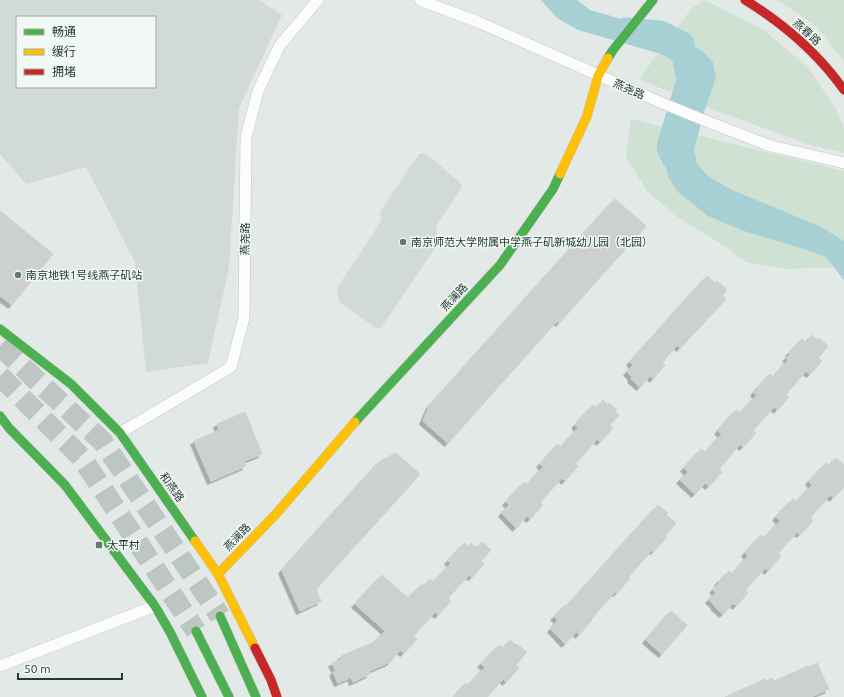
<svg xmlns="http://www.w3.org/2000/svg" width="844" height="697" font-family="Ubuntu,'Noto Sans SC',sans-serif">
<defs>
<filter id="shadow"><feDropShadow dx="-3.5" dy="3.5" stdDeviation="0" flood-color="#0004"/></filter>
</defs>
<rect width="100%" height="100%" fill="#e3e9e6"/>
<!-- built -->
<g fill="#d2dad6" fill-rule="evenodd">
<path d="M0,0H259L282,15L239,108L229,267L208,363L146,372L135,262L86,167L26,184L0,154ZM17,17H155V87H17Z"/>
<path d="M423,153L435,161L459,182L462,185L461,189L436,226L438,244L382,326L378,329L339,302L337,288L382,220L380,212L419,154Z"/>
</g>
<!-- green -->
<g fill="#cee1d3">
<path d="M705,0L762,29L807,66L836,109L844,128V153L813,146L695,103L639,79L692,8Z"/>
<path d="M778,0H844V61L816,26Z"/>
<path d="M631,119L844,171V267L785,269L746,262L718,242L679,218L647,191L626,157Z"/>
</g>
<!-- water -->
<path fill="#a7d0d4" d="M541,0H577L590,10L611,16L679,40L701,50L713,62L716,78L706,106L694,149L697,164L708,176L730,189L821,227L844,241V280L826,257L807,250L744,231L708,216L678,192L668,177L665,159L667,145L688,94L683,75L674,61L661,54L578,30L557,18Z"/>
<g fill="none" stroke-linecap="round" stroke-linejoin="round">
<!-- river -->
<path stroke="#a7d0d4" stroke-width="25" d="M625,30L660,33L682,44L689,80L669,147L674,158"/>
</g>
<!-- building -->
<g fill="#ccd1cf" stroke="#ccd2cf" filter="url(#shadow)">
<path d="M615,199L646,226L559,323L557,321L448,443L423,421L430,405Z"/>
<path d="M0,211L53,254L12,305L0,296Z"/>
<path d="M707,276L715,283L717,281L727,290L722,296L726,299L680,348L677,345L662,363L665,365L653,379L650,376L640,387L631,379L632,377L627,372L633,365L630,362Z"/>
<path d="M812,335L817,340L819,338L828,346L818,358L822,361L810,374L806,371L786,394L789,397L777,410L774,407L753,430L756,433L743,447L740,444L719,469L722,472L709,486L705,483L695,494L680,480L688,472L684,468L701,449L705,452L722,434L718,431L736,410L740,413L757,395L754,393L759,386L770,374L773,377L788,360L786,358L790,354L789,353L802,339L805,342Z"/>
<path d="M603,400L608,405L609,403L617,410L615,412L619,415L609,425L613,428L600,442L597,439L575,464L578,466L565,481L562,478L540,502L543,505L530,519L527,516L516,528L502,513L509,505L506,502L524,482L527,485L543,467L540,464L558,444L561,447L578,428L575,425L593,405L596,408Z"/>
<path d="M245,412L262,454L244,461L246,466L211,481L194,441L219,430L217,424Z"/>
<path d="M396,453L420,474L316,589L321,601L300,611L282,570L380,461Z"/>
<path d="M836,458L844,465V487L833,498L830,495L810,518L813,521L800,534L797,532L778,553L781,556L768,571L765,568L745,590L748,593L736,606L733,603L723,614L714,606L715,605L709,600L716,592L713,590L719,583L718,582L729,571L732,574L748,556L745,553L761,535L764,538L780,521L776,517L786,506L793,499L796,502L812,485L809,481L826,463L829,466Z"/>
<path d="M658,505L668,513L666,515L676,523L665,536L667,537L654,551L652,550L628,577L630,578L617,593L615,592L591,619L592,620L579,635L576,632L565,644L551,629L558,620L554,617L565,605L567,606Z"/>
<path d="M482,542L491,550L481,561L484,564L472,577L469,575L448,598L451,601L438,615L435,612L413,636L417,639L404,653L400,650L390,662L369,671L370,674L353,682L351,677L338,683L333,672L336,671L332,663L342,659L341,656L374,642L385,631L355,604L382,575L408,598L422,584L424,586L430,579L434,582L451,563L448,561L464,543L468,546L471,543L477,548Z"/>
<path d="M671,611L687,625L662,654L646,640Z"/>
<path d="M510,640L516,645L517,644L527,652L516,665L519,668L506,682L503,679L487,697H454L466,683L468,686L485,667L481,664L496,648L500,645L503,648Z"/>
<path d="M817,663L829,689L811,697H725L765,679L766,681L772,678L774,681L808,666V667Z"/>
</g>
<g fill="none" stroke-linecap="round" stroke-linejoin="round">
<!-- highway-tunnel -->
<g stroke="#bdc6c2" stroke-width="21" stroke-dasharray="21 10" stroke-linecap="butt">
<path d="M0,346L103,442L220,616"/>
<path d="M0,376L82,458L196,631"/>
</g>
<defs>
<g id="street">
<path d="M420,0L478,22L662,103L711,123L771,146L844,163"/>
<path d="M120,433L231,367L244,318L246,137L258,91L280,45L318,0"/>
<path d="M0,666L155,606"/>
</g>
<g id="fast">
<path d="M608,58L613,50L653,0"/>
<path d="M0,329L71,384L120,433L195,541"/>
<path d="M0,416L9,428L65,485L155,606L170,632L202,697"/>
<path d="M355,422L500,265L553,189L560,174"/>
<path d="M220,616L256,697"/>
<path d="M196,631L229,697"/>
</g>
<g id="slow">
<path d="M560,174L587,116L598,76L608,58"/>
<path d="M195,541L218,574L255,648"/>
<path d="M218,574L276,514L355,422"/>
</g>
<g id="jam">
<path d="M745,0C784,24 817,52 844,90"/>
<path d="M255,648L271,680L277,697"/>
</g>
</defs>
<!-- street casing -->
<use href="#street" stroke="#c0c6c3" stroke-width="12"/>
<!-- fast casing -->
<use href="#fast" stroke="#c0c6c3" stroke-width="10"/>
<!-- slow casing -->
<use href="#slow" stroke="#c0c6c3" stroke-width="10"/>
<!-- jam casing -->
<use href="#jam" stroke="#c0c6c3" stroke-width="10"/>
<!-- street -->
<use href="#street" stroke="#fbfcfb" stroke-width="11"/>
<!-- fast -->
<use href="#fast" stroke="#4caf50" stroke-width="9"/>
<!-- slow -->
<use href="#slow" stroke="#ffc107" stroke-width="9"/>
<!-- jam -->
<use href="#jam" stroke="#c62828" stroke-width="9"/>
</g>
<!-- markers -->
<g fill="#667872" stroke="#f2f8f4" stroke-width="1.5">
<circle cx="403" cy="242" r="4"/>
<circle cx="18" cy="275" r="4"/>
<rect x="95" y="541" width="8" height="8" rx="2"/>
</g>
<g text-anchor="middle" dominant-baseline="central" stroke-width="3" stroke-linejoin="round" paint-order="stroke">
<!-- street labels -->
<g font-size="11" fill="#233b33" stroke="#f2f8f4">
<text transform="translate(807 32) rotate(42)">燕春路</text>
<text transform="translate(629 89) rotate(24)">燕尧路</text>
<text transform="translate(245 239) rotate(-89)">燕尧路</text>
<text transform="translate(454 297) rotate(-47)">燕澜路</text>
<text transform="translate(172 487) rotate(55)">和燕路</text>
<text transform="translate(237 537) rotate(-46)">燕澜路</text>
</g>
<!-- poi labels -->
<g font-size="11" fill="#233b33" stroke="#f2f8f4" text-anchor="start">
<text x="411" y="242">南京师范大学附属中学燕子矶新城幼儿园（北园）</text>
<text x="26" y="275">南京地铁1号线燕子矶站</text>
<text x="107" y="545">太平村</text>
</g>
</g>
<!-- legend -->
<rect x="16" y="16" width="140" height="72" fill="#f2f8f4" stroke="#9faca7"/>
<rect x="24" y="29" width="20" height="6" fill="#4caf50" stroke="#9faca7"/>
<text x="52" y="36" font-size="12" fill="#233b33">畅通</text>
<rect x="24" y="49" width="20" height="6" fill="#ffc107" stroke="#9faca7"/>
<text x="52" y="56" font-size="12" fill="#233b33">缓行</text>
<rect x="24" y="69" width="20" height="6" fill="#c62828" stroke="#9faca7"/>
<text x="52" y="76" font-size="12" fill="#233b33">拥堵</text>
<!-- scale -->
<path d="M18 673v6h104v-6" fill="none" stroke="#233b33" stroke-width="2"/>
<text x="24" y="673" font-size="12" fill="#233b33" stroke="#f2f8f4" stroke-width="3" paint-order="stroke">50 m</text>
</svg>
